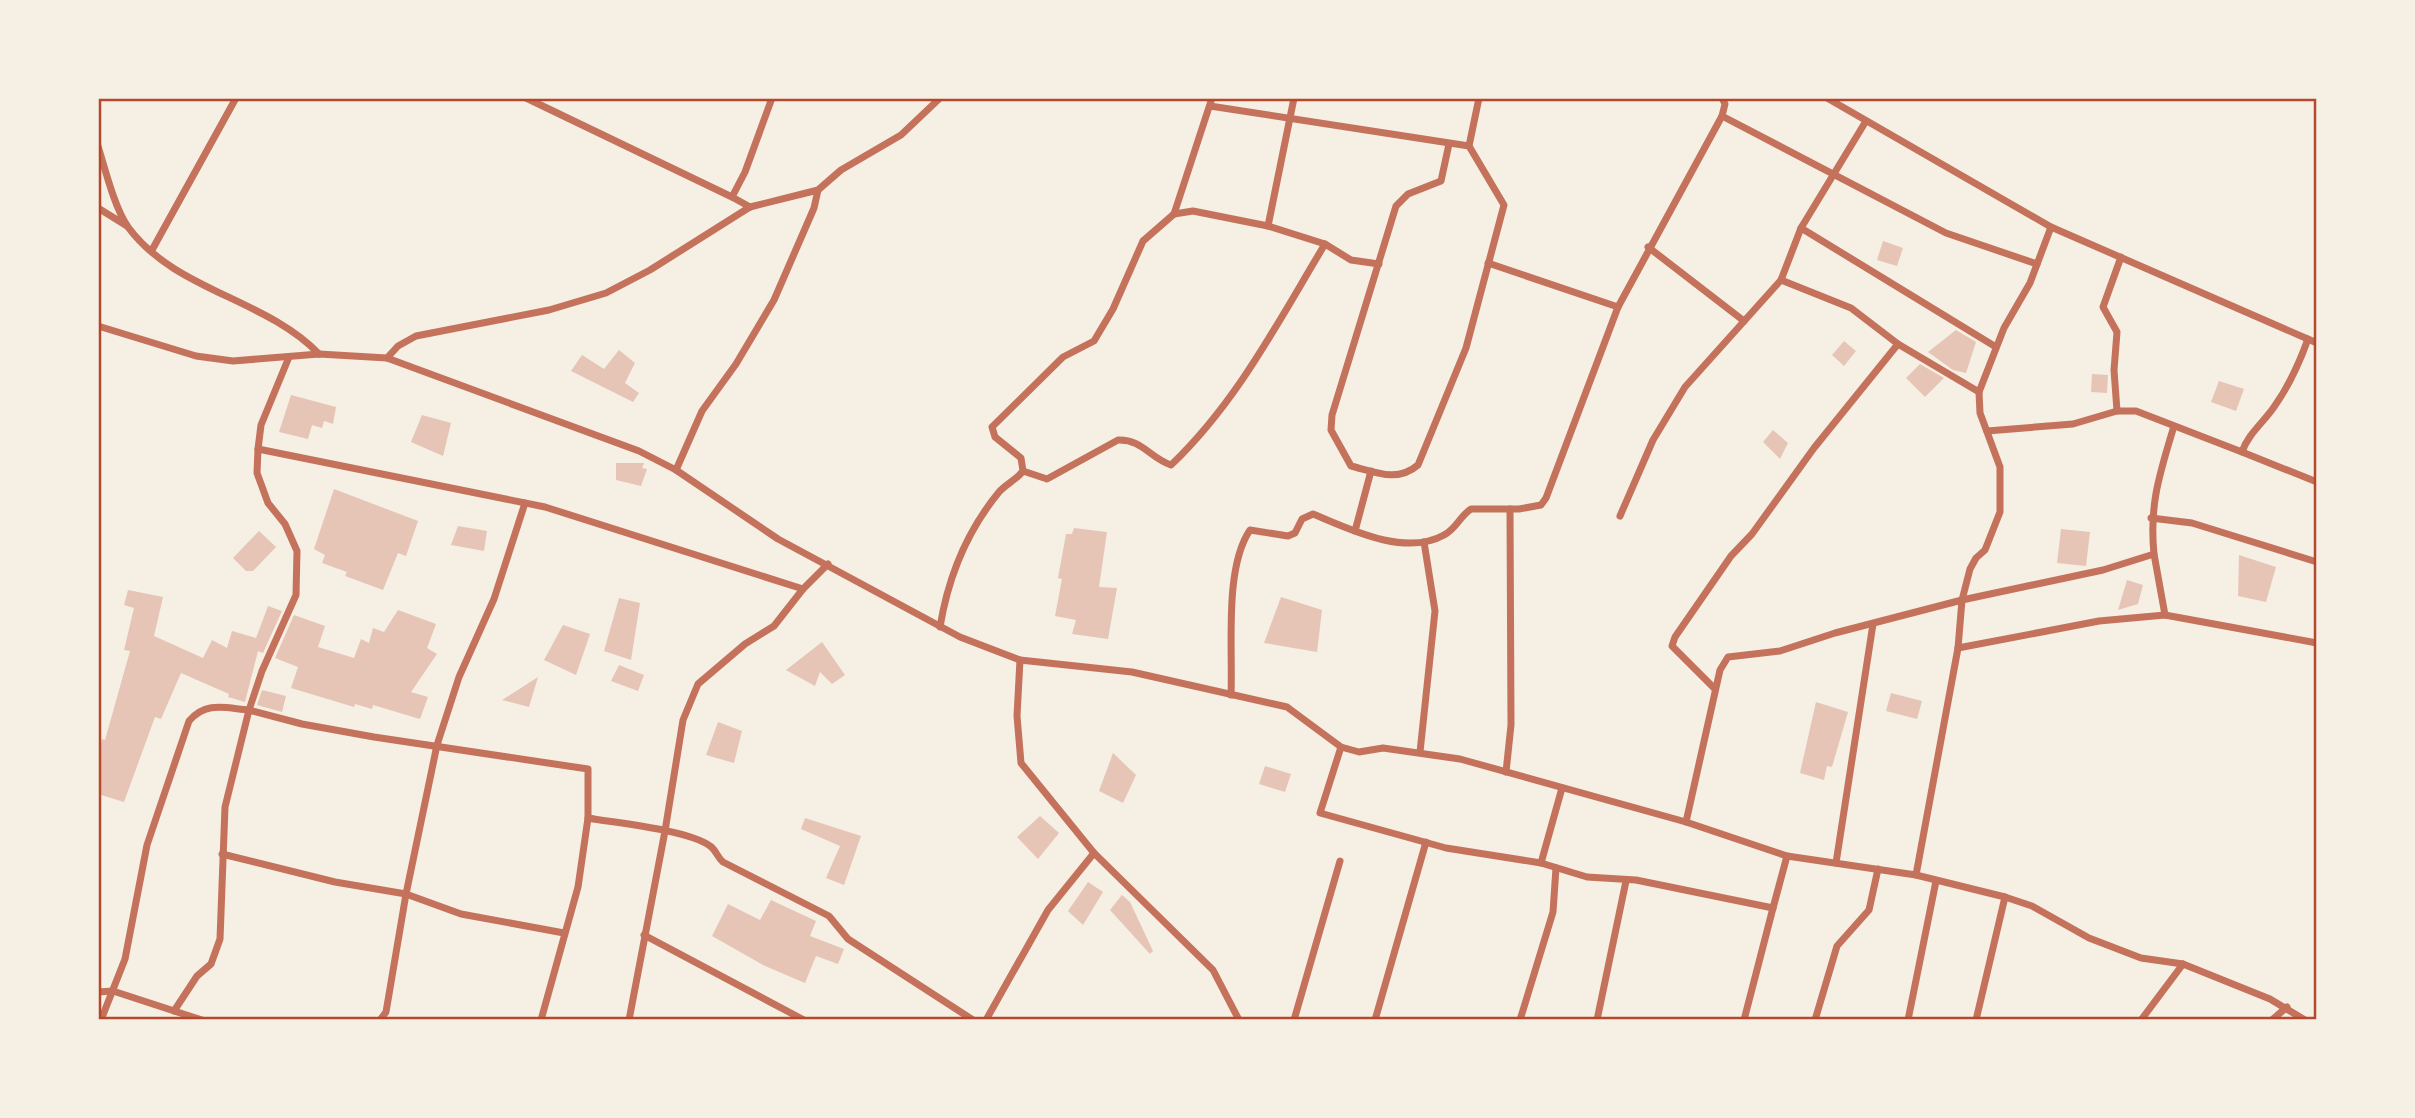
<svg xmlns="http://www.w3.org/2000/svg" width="2415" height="1118" font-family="Montserrat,sans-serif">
<rect width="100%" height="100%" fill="#f6efe4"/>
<!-- building -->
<g fill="#e6c5b7">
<path d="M1883,241L1903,248L1897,266L1877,260Z"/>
<path d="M1956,330L1976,342L1966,373L1953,370L1928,352Z"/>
<path d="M1844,341L1856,351L1844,366L1832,355Z"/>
<path d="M619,350L635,363L625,383L639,393L633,402L571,371L582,355L604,369Z"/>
<path d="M1920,364L1944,378L1925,397L1906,378Z"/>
<path d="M2092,374L2108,375L2107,393L2091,392Z"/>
<path d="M2219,381L2244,389L2236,411L2211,402Z"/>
<path d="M291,395L336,407L333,424L324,421L322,428L312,425L308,439L279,432Z"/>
<path d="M422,415L451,423L443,456L411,442Z"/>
<path d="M1773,430L1788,443L1780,459L1763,442Z"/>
<path d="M616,463H644L642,468L647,469L641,486L616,480Z"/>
<path d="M334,489L418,521L406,556L398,553L383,590L345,576L347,572L322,563L325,555L314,549Z"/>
<path d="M458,526L487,531L484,551L451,545Z"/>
<path d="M1074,528L1107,532L1099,587L1117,588L1108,639L1072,634L1076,620L1055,616L1062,579L1058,578L1066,534H1072Z"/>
<path d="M2061,529L2090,532L2086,566L2057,563Z"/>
<path d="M259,531L276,547L253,571H246L233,558Z"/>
<path d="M2239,555L2276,567L2266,602L2238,596Z"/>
<path d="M2127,580L2143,585L2138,604L2118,610Z"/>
<path d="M128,590L163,597L154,636L203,658L212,640L227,648L232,631L256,638L268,606L282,611L263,653L258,651L245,702L228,697L229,694L181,673L161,719L155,717L124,802L98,794V754L102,739L105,740L130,651L124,650L134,608L124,605Z"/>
<path d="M1281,597L1322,610L1317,652L1264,643Z"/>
<path d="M619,598L640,603L631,660L604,651Z"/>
<path d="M398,610L436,624L427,648L437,654L411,692L428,697L420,719L373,705L372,709L355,704L354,707L291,688L298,667L275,658L294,615L325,626L318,647L354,658L361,639L369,643L373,628L384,632Z"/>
<path d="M563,625L590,634L576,675L544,660Z"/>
<path d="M822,642L845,675L832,684L820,672L815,686L786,670Z"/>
<path d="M619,665L644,675L638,691L611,681Z"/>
<path d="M538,677L529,707L502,700Z"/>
<path d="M262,690L286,696L282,712L257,705Z"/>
<path d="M1891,693L1922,701L1917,719L1886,711Z"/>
<path d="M1816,702L1848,712L1832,767L1827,766L1824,780L1800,773Z"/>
<path d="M718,722L742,731L734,763L706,755Z"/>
<path d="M1113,753L1136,775L1123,803L1099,791Z"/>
<path d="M1265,766L1291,774L1285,792L1259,784Z"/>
<path d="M1040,816L1059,833L1038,859L1017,837Z"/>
<path d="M805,818L861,836L844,885L826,878L840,846L801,829Z"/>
<path d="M1088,882L1103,892L1083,925L1068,911Z"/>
<path d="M1122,895L1130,902L1153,951L1150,954L1110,910Z"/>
<path d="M771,900L816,921L810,936L844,949L838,964L816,956L805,983L765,966L712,936L728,904L760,920Z"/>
</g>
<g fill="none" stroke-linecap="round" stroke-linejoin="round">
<!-- minor -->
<g stroke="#c5725c" stroke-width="7">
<path d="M526,98L732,197"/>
<path d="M1827,98L2051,227L2317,343"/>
<path d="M1210,106L1469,146"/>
<path d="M1722,116L1946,233L2037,264"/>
<path d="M1449,144L1441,181L1408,194L1396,206L1332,415L1331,430L1351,466C1375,472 1397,483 1418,465L1466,348L1504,205L1469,146L1479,98"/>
<path d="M98,146C105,169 115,209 128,227C175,291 265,298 319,354"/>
<path d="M750,207L732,197L745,172L772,98"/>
<path d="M98,208L127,226"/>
<path d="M1174,214L1193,211L1268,226L1325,244L1351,260L1379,264"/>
<path d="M1268,226L1294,98"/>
<path d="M1801,228L1996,347"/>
<path d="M1648,247L1744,321"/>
<path d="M152,250L236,98"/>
<path d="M1781,280L1851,308L1898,344L1979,392"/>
<path d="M1618,307L1722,116L1725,104L1722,98"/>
<path d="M98,326L196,356L233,361L319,354L387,358L639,451L676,470L778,539L960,637L1020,660L1132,672L1287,707L1341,747L1359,752L1383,748L1460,759L1686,822L1787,856L1916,875L2005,897L2032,906L2089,938L2141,958L2183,964L2270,999L2305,1020"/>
<path d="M289,357L261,425L258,449L545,507L803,589L828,564"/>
<path d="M387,358L398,346L416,336L549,310L606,293L650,270L750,207L818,190L841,170L901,135L940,98"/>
<path d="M2117,411L2114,370L2117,332L2103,307L2121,257"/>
<path d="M1987,431L2073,424L2117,411H2136L2242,452C2248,434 2263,423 2274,407C2289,386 2299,364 2308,339"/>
<path d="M2242,452L2317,482"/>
<path d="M676,470L702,411L736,364L774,300L814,208L818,190"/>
<path d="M1023,471L1047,479L1118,440C1142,439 1150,458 1171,465C1237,402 1278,322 1325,244"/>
<path d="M1620,516L1653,440L1685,387L1781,280L1801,228L1866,121"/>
<path d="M2151,518L2192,523L2317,562"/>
<path d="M1355,531L1371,471"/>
<path d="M2154,554L2165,615"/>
<path d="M940,627C948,578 967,531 999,492C1006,484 1016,480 1023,471L1021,458L995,437L992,427L1063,357L1094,341L1113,309L1143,241L1174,214L1212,98"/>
<path d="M1958,648L2099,621L2165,615L2317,643"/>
<path d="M1020,660L1017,716L1021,763L1094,853L1213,970L1239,1020"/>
<path d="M1715,689L1672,646L1675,637L1731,556L1752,534L1814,448L1898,344"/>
<path d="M1231,695C1233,649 1224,568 1250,530L1288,536L1295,533L1302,519L1313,514C1349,529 1405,557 1444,535C1456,529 1460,516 1471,509H1519L1541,505L1546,498L1618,307L1488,263"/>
<path d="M1341,747L1320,813L1446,848L1541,863L1587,877L1636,880L1773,908L1787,856"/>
<path d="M1420,752L1435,611L1424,542"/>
<path d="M1506,772L1511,725L1510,509"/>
<path d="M588,818C616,823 689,830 710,846C716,850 717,857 723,862L829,916L848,939L973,1020"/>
<path d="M1686,822L1720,670L1728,657L1780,651L1835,633L1962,600L2103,570L2154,554C2149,504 2160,473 2174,426"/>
<path d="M222,854L335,882L406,894L461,914L564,933"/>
<path d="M1541,863L1562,788"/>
<path d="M1836,863L1873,624"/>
<path d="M1916,875L1958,648L1962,600L1970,569L1976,558L1985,550L2000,512V467L1980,413L1979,392L2004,328L2030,283L2051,227"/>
<path d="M644,935L804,1020"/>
<path d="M98,992L113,991L202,1020"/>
<path d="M174,1011L197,976L211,964L220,939L225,807L249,710L302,724L374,737L588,769V818L578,887L541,1020"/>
<path d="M101,1020L125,959L147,845L189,721C206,701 225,708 249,710L262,671L296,595L297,551L285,524L268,503L257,473L258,449"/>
<path d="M380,1020L386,1012L406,894L437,745L459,677L494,599L525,503"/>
<path d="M629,1020L665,831L683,720L698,684L745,644L774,626L803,589"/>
<path d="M986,1020L1048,910L1094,853"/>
<path d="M1294,1020L1340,861"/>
<path d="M1375,1020L1426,842"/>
<path d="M1520,1020L1553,912L1556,868"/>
<path d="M1597,1020L1626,881"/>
<path d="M1744,1020L1773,908"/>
<path d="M1815,1020L1837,946L1869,910L1878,869"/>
<path d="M1908,1020L1936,881"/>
<path d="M1976,1020L2005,897"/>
<path d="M2141,1020L2183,964"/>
<path d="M2272,1020L2287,1007"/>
</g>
</g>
<!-- border -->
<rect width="2415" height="1118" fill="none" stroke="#f6efe4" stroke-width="200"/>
<rect x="100" y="100" width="2215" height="918" fill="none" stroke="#b5482f" stroke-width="2.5"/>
</svg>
